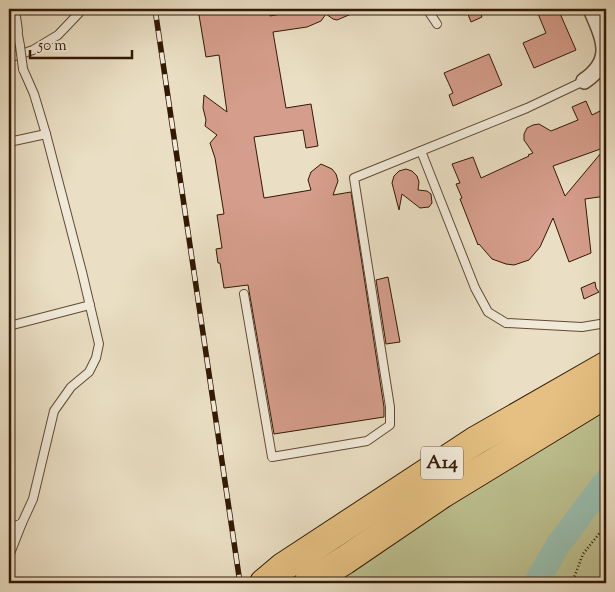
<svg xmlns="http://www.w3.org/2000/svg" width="615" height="592" font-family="'Sorts Mill Goudy',serif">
<rect width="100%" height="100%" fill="#eadfc4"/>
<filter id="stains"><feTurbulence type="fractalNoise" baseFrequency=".004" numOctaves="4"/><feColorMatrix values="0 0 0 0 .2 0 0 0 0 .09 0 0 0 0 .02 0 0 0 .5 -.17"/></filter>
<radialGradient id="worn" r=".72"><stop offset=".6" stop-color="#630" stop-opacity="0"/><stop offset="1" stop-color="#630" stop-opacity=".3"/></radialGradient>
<!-- green -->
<path fill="#bdc08f" stroke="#786c4a" d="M606,408V583H336C423,520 514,463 606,408Z"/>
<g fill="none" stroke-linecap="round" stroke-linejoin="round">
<!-- river -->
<path stroke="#99bdae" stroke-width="25" d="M536,583L558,545L606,481"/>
</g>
<!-- building -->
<g fill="#d59d8b" stroke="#331904" fill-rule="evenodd">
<path d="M198,9H269L270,16L308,9H363L337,20L333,19L326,14L321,21L307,27L273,32L286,108L311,104L318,146L306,148L303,130L254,137L264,198L311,190L308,180L311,172L321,164L332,169L336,174L338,181L333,195L351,192L384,407V417L274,434L248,285L224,288L220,263H218L216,249L222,248L217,215L224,214L215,158L210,143L217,135L205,126L206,120L203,108L204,95L227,112L219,55L206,57Z"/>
<path d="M466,9H479L482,17L471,22Z"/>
<path d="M536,9H558L576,50L534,68L523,43L546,33Z"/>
<path d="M489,54L502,85L453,106L449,95L453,93L444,73Z"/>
<path d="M586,101L592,115L600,111L606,126V196L585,199L591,253L569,262L553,218L540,247L529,260L514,265L506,264L492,259L479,244L478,245L460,199L462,198L456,184L460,183L452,164L473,157L481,178L529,156L528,155L533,153L524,140V134L527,128L533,125L539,124L551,131L578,120L572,107ZM606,147L565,196L553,166Z"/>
<path d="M406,169L412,171L417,176L419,182L418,190L427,191L431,194L432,203L429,207L420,208L402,194L399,210L392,183L394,176L399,171Z"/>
<path d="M388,277L400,342L386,344L376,280Z"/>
<path d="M595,282L596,288L599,292L584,299L581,288Z"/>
</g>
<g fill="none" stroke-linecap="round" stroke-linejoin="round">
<defs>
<g id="lane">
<path d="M15,9L18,31"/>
<path d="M427,9L437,24"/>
<path d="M9,20L18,35L20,46"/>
<path d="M9,58L33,50L58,35L79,13L80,9"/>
<path d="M9,142L46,134"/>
<path d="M421,151L475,288L488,312L506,323L582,327L606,323"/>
<path d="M244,294L272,457L367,441L390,425V407L354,178L527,108L584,81"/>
<path d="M9,326L90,305"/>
<path d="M9,529L22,523L33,499L54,411L71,387L89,372L96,358L99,344L82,272L46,134L34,94L23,69"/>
<path d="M9,556L22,523"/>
</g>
<path id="street" d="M584,81C615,60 604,39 591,9"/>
<g id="highway">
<path d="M264,583L283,567L475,441L606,366"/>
<path d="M308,583L345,560L442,494L606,394"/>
</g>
</defs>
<!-- lane casing -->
<use href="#lane" stroke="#614a34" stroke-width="10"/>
<!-- street casing -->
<use href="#street" stroke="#614a34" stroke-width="18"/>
<!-- highway casing -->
<use href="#highway" stroke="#331904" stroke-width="30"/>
<!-- path -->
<path stroke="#331904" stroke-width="2.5" stroke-dasharray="1 2.5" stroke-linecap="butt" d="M572,583L583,554L606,525"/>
<!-- lane -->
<use href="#lane" stroke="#f1ead9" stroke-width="8"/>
<!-- street -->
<use href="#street" stroke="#f1ead9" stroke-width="15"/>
<!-- highway -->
<use href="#highway" stroke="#e5c082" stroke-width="28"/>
<defs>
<path id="rail" d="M155,9L240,583"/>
</defs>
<!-- rail casing -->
<use href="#rail" stroke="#331904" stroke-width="5.5"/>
<!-- rail -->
<use href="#rail" stroke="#f1ead9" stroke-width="4" stroke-dasharray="11" stroke-linecap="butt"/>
<defs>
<path id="lane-bridge" d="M20,46L23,69"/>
</defs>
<!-- lane-bridge casing -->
<use href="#lane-bridge" stroke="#614a34" stroke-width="10" stroke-linecap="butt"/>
<!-- lane-bridge -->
<use href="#lane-bridge" stroke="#f1ead9" stroke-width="8"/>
</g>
<g text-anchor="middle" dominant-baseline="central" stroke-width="4.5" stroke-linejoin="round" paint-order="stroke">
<!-- shield labels -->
<rect fill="#f1ead9" stroke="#6c5844" stroke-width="1" x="421" y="446.5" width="42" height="33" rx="4"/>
<g font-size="19" font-weight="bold" fill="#331904">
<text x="442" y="463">A14</text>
</g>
</g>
<!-- margin -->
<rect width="615" height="592" fill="none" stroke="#eadfc4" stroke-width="30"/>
<rect x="10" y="10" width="595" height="572" fill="none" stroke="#331904" stroke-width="2.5"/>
<rect x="15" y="15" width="585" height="562" fill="none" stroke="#331904"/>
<!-- scale -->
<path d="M30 50v8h102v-8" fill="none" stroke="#331904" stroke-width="2.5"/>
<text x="38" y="50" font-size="15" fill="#331904" stroke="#f1ead9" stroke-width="4" paint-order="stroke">50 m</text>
<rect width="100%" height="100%" filter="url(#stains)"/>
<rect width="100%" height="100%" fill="url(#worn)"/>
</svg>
